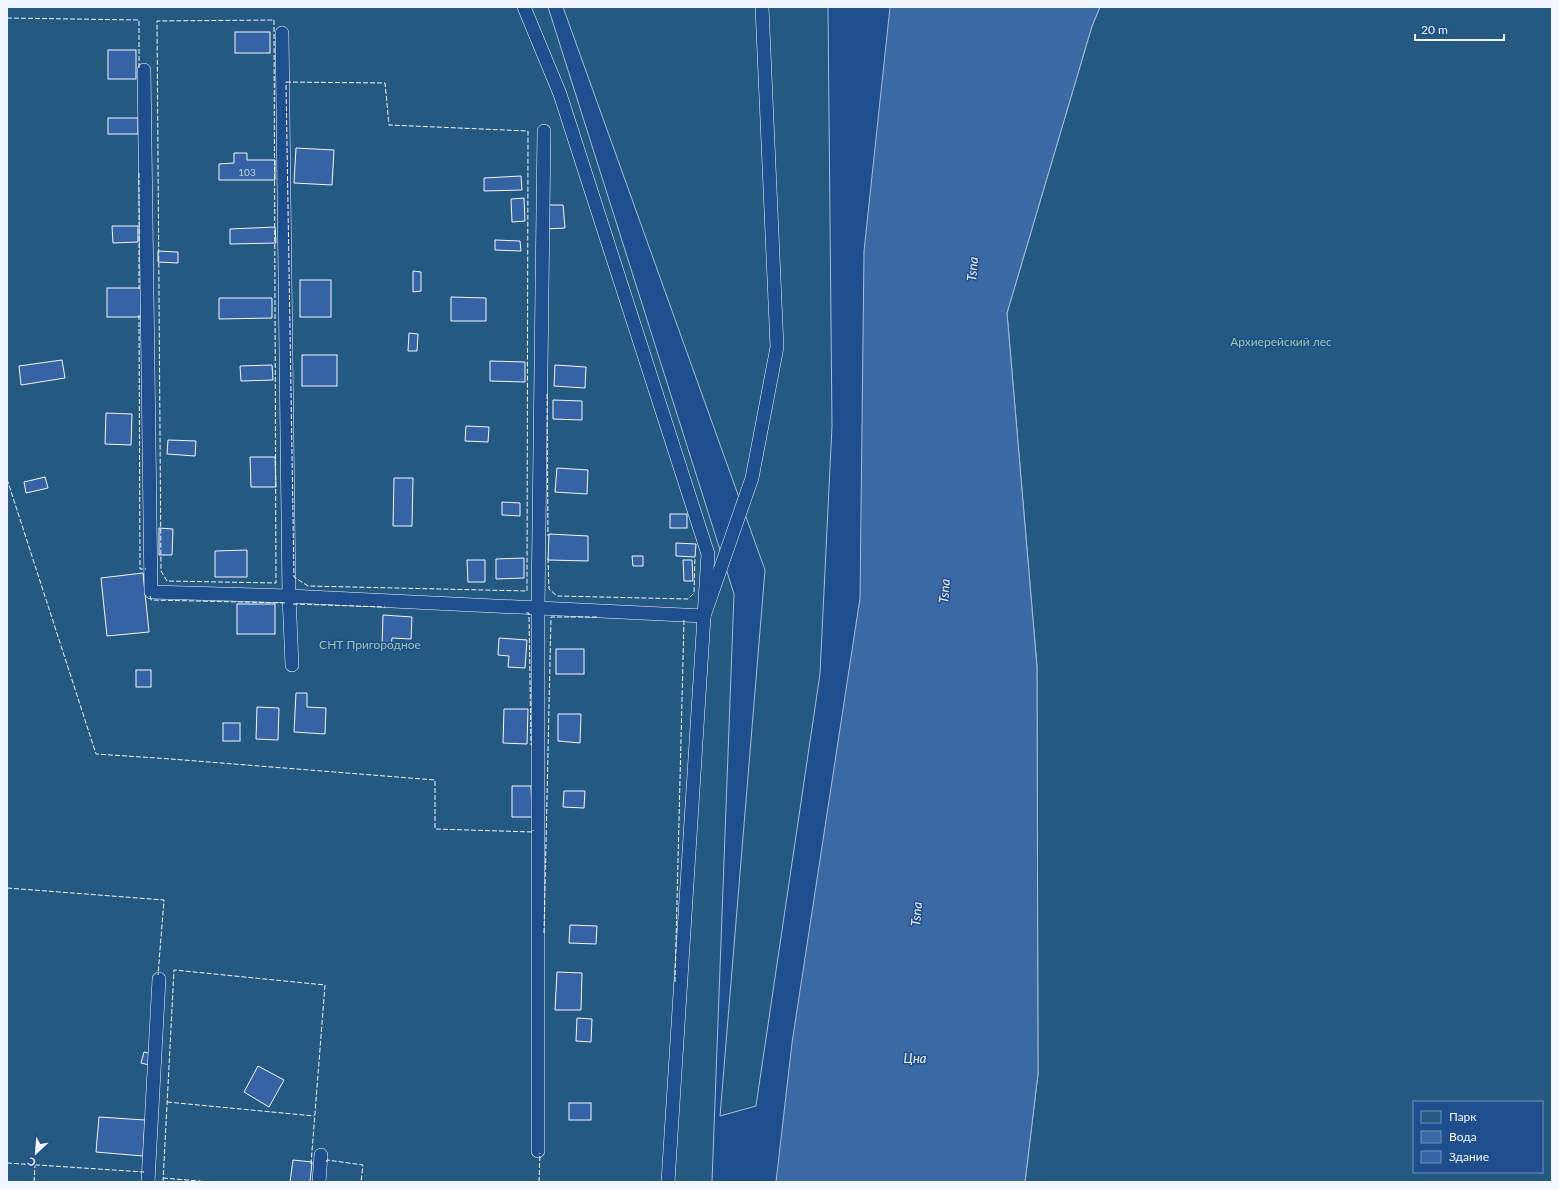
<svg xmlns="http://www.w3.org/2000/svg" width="1559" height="1189" font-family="Lato,sans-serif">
<rect width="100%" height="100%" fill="#1f4e8c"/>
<!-- green -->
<g fill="#245a82" stroke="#a8bbd7" fill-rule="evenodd">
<path d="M7,7H548L734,594L712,1182H7Z"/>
<path d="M563,7H828L832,426L820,674L756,1106L720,1116L765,570Z"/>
<path d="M1100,7H1552V1182H1025L1038,1074L1037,667L1007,313L1092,26ZM1414,1102H1542V1172H1414Z"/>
</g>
<!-- water -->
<path fill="#3b69a3" stroke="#a8bbd7" d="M890,7H1100L1092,26L1007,313L1037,667L1038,1074L1025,1182H776L792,1043L860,598L864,251Z"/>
<!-- building -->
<g fill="#3563a3" stroke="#f2f6ff">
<rect x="235" y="32" width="35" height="21"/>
<rect x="108" y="50" width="28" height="29"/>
<rect x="108" y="118" width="30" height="16"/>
<path d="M296,148L334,150L332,185L294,183Z"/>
<path d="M234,153H247V160H275V180H219V164L234,163Z"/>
<path d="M521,176L522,190L484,191V178Z"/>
<path d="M524,198L525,221L512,222L511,199Z"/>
<path d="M545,205H563L565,228L546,229Z"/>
<path d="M112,226H138V242L113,243Z"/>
<path d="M275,227L276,243L230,244V229Z"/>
<path d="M495,240L520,241L521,251L495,250Z"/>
<path d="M158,251L178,252V263L158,262Z"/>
<path d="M413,271L421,272V291L413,292Z"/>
<rect x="300" y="280" width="31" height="37"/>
<rect x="107" y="288" width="35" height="29"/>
<path d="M451,297L486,298V321H451Z"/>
<path d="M219,298H272V318L219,319Z"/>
<path d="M409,333L418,334L417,351H408Z"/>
<rect x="302" y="355" width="35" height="31"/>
<path d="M62,360L65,378L21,385L19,366Z"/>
<path d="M490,361L525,362V382L490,381Z"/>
<path d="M272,365L273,380L241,381L240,366Z"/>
<path d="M555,365L586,367L585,388L554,386Z"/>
<path d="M553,400L582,401V420L553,419Z"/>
<path d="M106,413L132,414L131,445L105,444Z"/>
<path d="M466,426L489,427L488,442L465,441Z"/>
<path d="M168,440L196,441L195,456L167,454Z"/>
<path d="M250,457H275L276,487H251Z"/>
<path d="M557,468L588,470L587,494L555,492Z"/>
<path d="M45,477L48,488L26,493L24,482Z"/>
<path d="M394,478H413L412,526H393Z"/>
<path d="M502,502L520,503V516L502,515Z"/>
<rect x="670" y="514" width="17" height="14"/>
<path d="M159,528L173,529L172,555H159Z"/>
<path d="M549,534L588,536V561L548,560Z"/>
<path d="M676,543L696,544L695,557L676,556Z"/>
<path d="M247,550V577H215V551Z"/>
<path d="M632,556H643V566H633Z"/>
<path d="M524,558V578L496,579V559Z"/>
<path d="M467,560H485V582H468Z"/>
<path d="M683,560H692L693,581H684Z"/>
<path d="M143,573L149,632L107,636L101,578Z"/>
<rect x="237" y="604" width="38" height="30"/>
<path d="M383,615L412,617L411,639L392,638L391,647L382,646Z"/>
<path d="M499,638L527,640L525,668L508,667L509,656L498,655Z"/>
<rect x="556" y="649" width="28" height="25"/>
<rect x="136" y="670" width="15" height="17"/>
<path d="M296,693H307V707L326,708L325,734L294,732Z"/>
<path d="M257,707L279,708L278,740L256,739Z"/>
<path d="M504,709H528L527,744L503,743Z"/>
<path d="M558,714H581L580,743L558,741Z"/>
<rect x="223" y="723" width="17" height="18"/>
<path d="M512,786H531L532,817H512Z"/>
<path d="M564,791H585L584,808L563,807Z"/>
<path d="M570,925L597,926L596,944L569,943Z"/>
<path d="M557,972L582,973L581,1010H555Z"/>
<path d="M577,1018L592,1019L591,1042L576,1041Z"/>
<path d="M144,1052L152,1054L149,1065L141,1063Z"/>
<path d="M258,1066L284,1080L269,1107L244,1092Z"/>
<rect x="569" y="1103" width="22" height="17"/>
<path d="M99,1117L145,1120L143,1156L96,1152Z"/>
<path d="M293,1160L312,1162L310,1182H290Z"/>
</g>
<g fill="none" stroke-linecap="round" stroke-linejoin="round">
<defs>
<g id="lane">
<path d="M524,7L560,94L708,554L668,1182"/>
<path d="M282,33L289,596L292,665"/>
<path d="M144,70L151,592L289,596L704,616L752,478L777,347L762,7"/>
<path d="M538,1151V608L544,131"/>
<path d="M148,1182L159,979"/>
<path d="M319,1182L321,1155"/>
</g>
</defs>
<!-- lane casing -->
<use href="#lane" stroke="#f2f6ff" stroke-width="14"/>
<!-- lane -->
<use href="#lane" stroke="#1f4e8c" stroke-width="13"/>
<!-- fence -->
<g stroke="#f2f6ff" stroke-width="1" stroke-dasharray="5 2" stroke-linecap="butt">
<path d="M7,18L139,20V69"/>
<path d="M274,20L276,583L167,581L161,571L157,21Z"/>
<path d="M286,82L385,83L389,125L528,131L527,591L308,586L294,577Z"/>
<path d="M139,173V289"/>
<path d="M139,315L140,569H146"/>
<path d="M547,394L548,536"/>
<path d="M7,479L96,754L171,759L435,780V829L533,832V830"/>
<path d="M548,558L549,589L557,596L688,599L694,593L695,557"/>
<path d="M150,596L151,600L287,603"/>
<path d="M293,604L385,607"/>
<path d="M526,613H529L531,745"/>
<path d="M7,888L164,900L158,975"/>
<path d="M544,933L551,617H598"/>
<path d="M675,982L684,619"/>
<path d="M167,1102L314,1116"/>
<path d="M326,1162L327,1160L363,1165L361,1182"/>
<path d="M7,1163L144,1172"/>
<path d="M163,1178L210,1182"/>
<path d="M34,1182L35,1165"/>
<path d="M163,1182L174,970L325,985L311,1164"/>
<path d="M539,1182L540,1153"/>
</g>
</g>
<g text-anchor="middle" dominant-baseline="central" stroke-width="3" stroke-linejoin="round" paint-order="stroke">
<!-- number labels -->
<g font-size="10" fill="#c3d1e8">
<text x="247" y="172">103</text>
</g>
<!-- park labels -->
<g font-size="12" fill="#97c8a6" stroke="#1f4e8c">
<text x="1281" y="341">Архиерейский лес</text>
<text x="370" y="644">СНТ Пригородное</text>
</g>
<!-- water labels -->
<g font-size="13" font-style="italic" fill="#f2f6ff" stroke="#1f4e8c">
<text transform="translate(972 269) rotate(-85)">Tsna</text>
<text transform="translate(944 591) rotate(-85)">Tsna</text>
<text transform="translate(916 914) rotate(-85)">Tsna</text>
<text x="915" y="1058">Цна</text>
</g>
</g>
<!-- border -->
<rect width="1559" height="1189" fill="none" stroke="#f2f6ff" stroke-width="16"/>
<!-- legend -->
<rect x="1413" y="1101" width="130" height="72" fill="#1f4e8c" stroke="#7391ba"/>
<rect x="1421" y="1111" width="20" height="12" fill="#245a82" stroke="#7391ba"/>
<text x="1449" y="1121" font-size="12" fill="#f2f6ff">Парк</text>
<rect x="1421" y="1131" width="20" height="12" fill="#3b69a3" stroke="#7391ba"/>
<text x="1449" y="1141" font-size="12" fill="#f2f6ff">Вода</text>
<rect x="1421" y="1151" width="20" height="12" fill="#3563a3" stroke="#7391ba"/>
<text x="1449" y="1161" font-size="12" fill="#f2f6ff">Здание</text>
<!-- north arrow -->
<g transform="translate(36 1153) rotate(206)" stroke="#1f4e8c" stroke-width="3" paint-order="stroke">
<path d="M0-3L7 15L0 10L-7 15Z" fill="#f2f6ff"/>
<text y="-6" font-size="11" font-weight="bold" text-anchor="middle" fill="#f2f6ff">С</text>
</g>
<!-- scale -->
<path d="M1415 34v6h89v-6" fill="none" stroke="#f2f6ff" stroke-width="2"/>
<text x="1421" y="34" font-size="12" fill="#f2f6ff" stroke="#1f4e8c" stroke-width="3" paint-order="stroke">20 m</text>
</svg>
